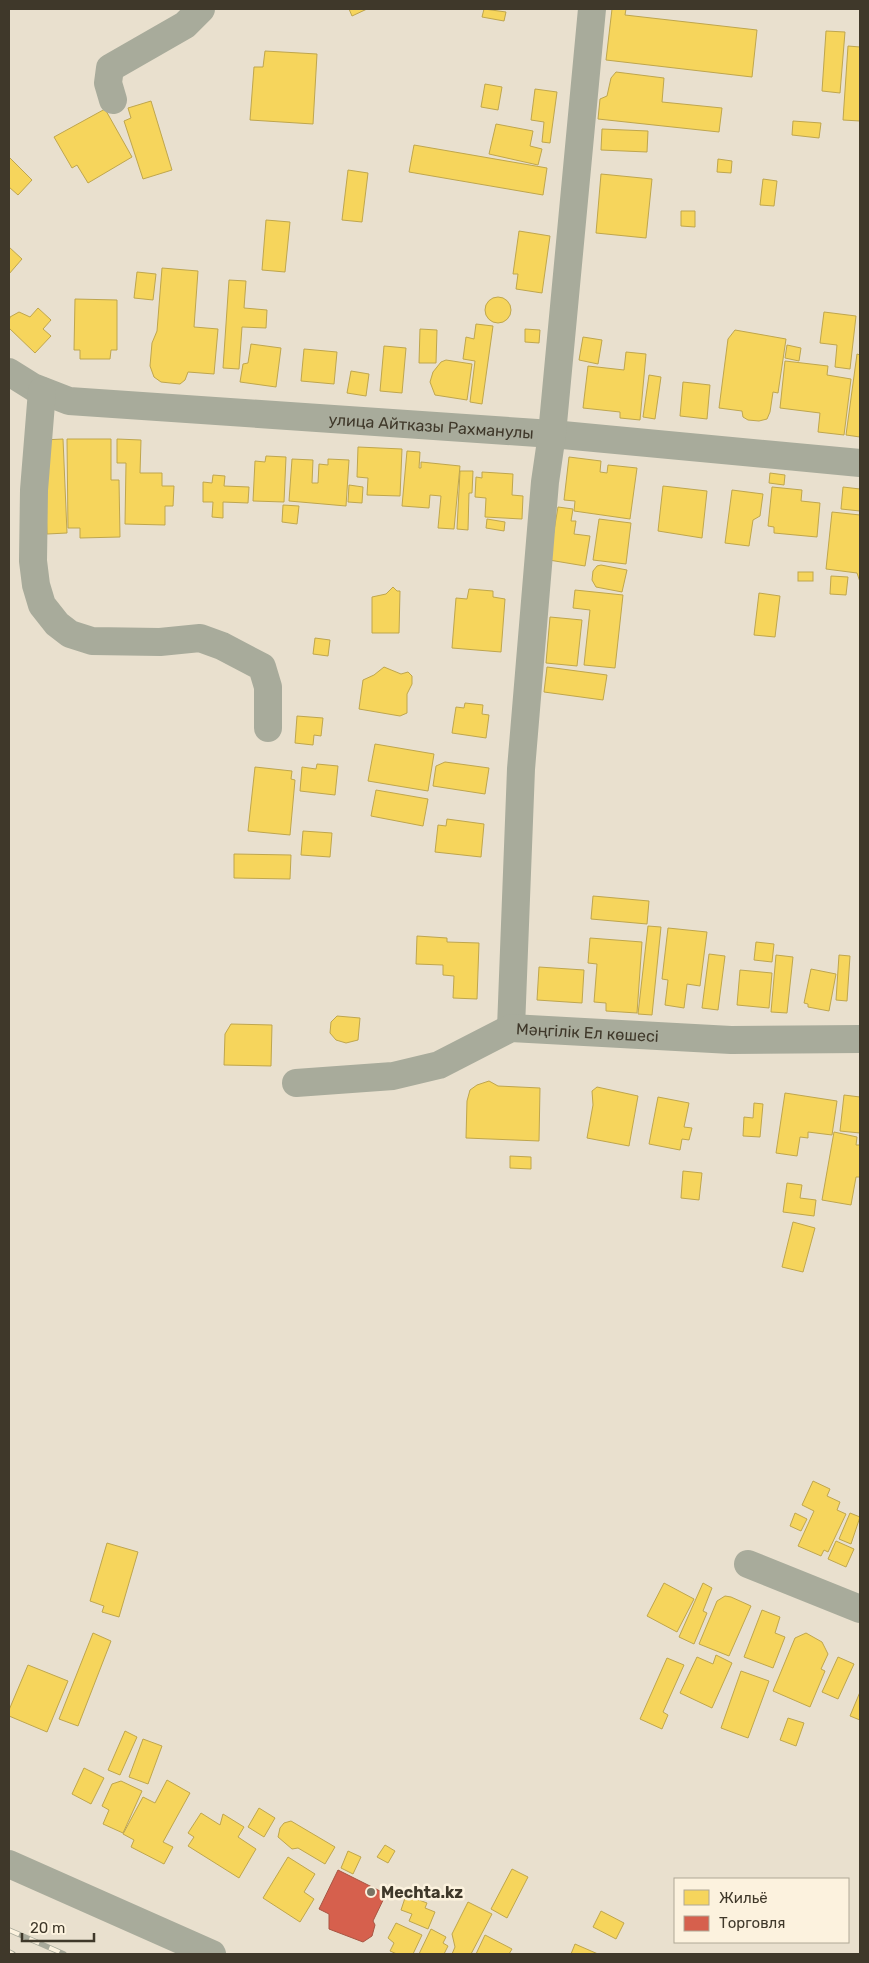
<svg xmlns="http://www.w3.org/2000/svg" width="869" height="1963" font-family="Rubik,sans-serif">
<rect width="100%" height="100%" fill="#e9e0ce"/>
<!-- homes -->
<g fill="#f6d55c" stroke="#bfa64d">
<path d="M349,9H367L352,16Z"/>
<path d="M484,9L506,12L504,21L482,17Z"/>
<path d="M612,9H626L625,15L757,30L752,77L606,60Z"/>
<path d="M826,31L845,32L840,93L822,91Z"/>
<path d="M848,46L860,47V121L843,120Z"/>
<path d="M265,51L317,54L313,124L250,120L254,67H263Z"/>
<path d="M616,72L664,78L662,102L722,108L719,132L598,119L600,99L607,96L611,78Z"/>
<path d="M485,84L502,87L498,110L481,107Z"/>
<path d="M535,89L557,92L550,143L542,142L544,122L531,120Z"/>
<path d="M151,101L172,170L143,179L124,121L131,118L128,108Z"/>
<path d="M105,109L132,157L88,183L77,165L72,168L54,137Z"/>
<path d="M793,121L821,123L819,138L792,135Z"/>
<path d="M496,124L533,131L530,146L542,149L538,165L489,154Z"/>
<path d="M602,129L648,131L647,152L601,150Z"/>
<path d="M414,145L547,168L543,195L409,172Z"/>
<path d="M9,157L32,180L18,195L9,187Z"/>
<path d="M718,159L732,161L731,173L717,172Z"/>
<path d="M348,170L368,173L362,222L342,220Z"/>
<path d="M601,174L652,179L646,238L596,233Z"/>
<path d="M763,179L777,181L774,206L760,205Z"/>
<path d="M681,211H695V227L681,226Z"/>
<path d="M266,220L290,222L285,272L262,270Z"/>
<path d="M519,231L550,236L542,293L516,289L518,274H513Z"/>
<path d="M9,247L22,259L9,274Z"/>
<path d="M162,268L198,271L194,327L218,329L214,374L188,372L185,380L180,384L161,382L154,377L150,366L152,343L157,331Z"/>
<path d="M137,272L156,274L153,300L134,298Z"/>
<path d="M229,280L246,281L244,308L267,310L266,328L242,327L239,369L223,368Z"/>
<circle cx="498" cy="310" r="13"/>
<path d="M75,299L117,300V350H111L110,359H80V350H74Z"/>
<path d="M38,308L51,320L43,329L51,336L35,353L9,328V322L10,317L19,312L30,317Z"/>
<path d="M824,312L856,316L850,369L835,367L837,345L820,343Z"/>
<path d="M476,324L493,326L482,404L470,402L475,361L463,359L466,337L474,339Z"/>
<path d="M420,329L437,330L436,363H419Z"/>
<path d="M525,329L540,330L539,343L525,342Z"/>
<path d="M735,330L786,339L778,393L773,392L770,412L767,419L759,421L748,420L743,417L742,411L719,408L728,339Z"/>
<path d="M583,337L602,340L598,364L579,360Z"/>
<path d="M251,344L281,348L276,387L240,382L243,364L248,363Z"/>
<path d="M787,345L801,348L799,361L785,358Z"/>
<path d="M384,346L406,348L402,393L380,391Z"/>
<path d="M304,349L337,352L334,384L301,381Z"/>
<path d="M626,352L646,354L640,420L620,418V412L583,408L588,366L624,370Z"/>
<path d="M857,354L860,355V437L846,435Z"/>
<path d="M446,360L472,364L467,400L435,395L430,382L433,372L441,362Z"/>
<path d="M785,361L828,366L827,375L851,379L844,435L818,432L820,413L780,408Z"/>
<path d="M351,371L369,374L366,396L347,393Z"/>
<path d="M649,375L661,377L655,419L643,417Z"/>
<path d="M683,382L710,385L707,419L680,416Z"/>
<path d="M63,439L67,533L47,534L43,440Z"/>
<path d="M67,439H111V480H119L120,537L80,538V528H68Z"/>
<path d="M117,439L141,440L140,473H162V486H174L173,506H165V525L125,524L126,463H117Z"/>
<path d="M358,447L402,449L400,496L367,495L368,478L357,477Z"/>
<path d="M407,451L420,452L419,468H421V462L460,466L454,529L438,528L441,496L430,495L429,508L402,506Z"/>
<path d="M266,456L286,457L284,502L253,501L255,461L265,462Z"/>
<path d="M569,457L601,461L600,472L607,473L608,465L637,468L630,519L574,511L575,501L564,500Z"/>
<path d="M292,459L313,460L312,483H318L319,464L328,465V459L349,460L346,506L289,501Z"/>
<path d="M460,471H473L472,493H469L468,530L457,529Z"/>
<path d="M482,472L513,474L512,495L523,496L522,519L485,517L486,498L475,497L476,477L482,478Z"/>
<path d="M770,473L785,475L784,485L769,483Z"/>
<path d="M213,475L225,476L224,486L249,487L248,503L223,502V518L212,517L213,502H203V482L212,483Z"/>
<path d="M349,485L363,487L362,503L348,502Z"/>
<path d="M663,486L707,491L702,538L658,531Z"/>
<path d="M772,487L802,490L801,501L820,503L817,537L774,533V527L768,526Z"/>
<path d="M843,487L860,489V511L841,509Z"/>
<path d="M732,490L763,494L760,516L753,520L749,546L725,543Z"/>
<path d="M283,505L299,506L297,524L282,522Z"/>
<path d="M558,507L573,509L571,521H576L574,534L590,536L585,566L549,560Z"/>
<path d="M832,512L860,515V582L857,573L826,569Z"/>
<path d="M487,519L505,522L504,531L486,528Z"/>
<path d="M599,519L631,523L626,564L593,560Z"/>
<path d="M601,565L627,570L622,592L596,587L592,580L593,571L597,566Z"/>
<rect x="798" y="572" width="15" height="9"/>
<path d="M831,576L848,577L846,595L830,594Z"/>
<path d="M393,587L397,591H400L399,633H372V597L386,594Z"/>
<path d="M469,589L493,591V597L505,599L501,652L452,648L456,598L467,599Z"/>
<path d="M575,590L623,595L615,668L584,665L590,610L573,608Z"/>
<path d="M759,593L780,596L775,637L754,635Z"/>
<path d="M550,617L582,620L577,666L546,663Z"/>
<path d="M315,638L330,640L328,656L313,654Z"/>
<path d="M384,667L401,674L408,672L412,676V684L407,694V713L400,716L359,709L363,680L374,675Z"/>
<path d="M547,667L607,675L603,700L544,692Z"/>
<path d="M465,703L483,705L482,714L489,715L486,738L452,733L456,707L464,708Z"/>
<path d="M297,716L323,718L321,736L314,735L313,745L295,743Z"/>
<path d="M375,744L434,754L428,791L368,781Z"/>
<path d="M445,762L489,768L485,794L433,786L436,766Z"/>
<path d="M317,764L338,766L335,795L300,791L302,767L316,769Z"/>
<path d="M255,767L292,771L291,779L295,780L290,835L248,831Z"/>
<path d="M376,790L428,799L423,826L371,816Z"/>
<path d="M447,819L484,824L481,857L435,852L438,825L446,826Z"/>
<path d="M303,831L332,833L330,857L301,855Z"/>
<path d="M234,854L291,855L290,879L234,878Z"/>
<path d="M593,896L649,901L647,924L591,919Z"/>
<path d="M648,926L661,927L652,1015L638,1014Z"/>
<path d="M668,928L707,932L700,986L687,984L684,1008L665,1005L668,980L662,979Z"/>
<path d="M417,936L447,938V942L479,943L477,999L453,998L454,976L443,975V965L416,964Z"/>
<path d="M590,938L642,942L637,1013L606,1011V1003L594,1002L597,964L588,963Z"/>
<path d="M756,942L774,944L772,962L754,960Z"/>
<path d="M709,954L725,956L718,1010L702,1008Z"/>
<path d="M776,955L793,957L787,1013L771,1012Z"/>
<path d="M839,955L850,956L847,1001L836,1000Z"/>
<path d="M539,967L584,970L582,1003L537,1000Z"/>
<path d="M811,969L836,974L829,1011L808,1007V1004L804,1003Z"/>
<path d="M740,970L772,973L769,1008L737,1005Z"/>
<path d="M337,1016L360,1018L358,1040L346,1043L336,1040L330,1033L331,1022Z"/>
<path d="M231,1024L272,1025L271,1066L224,1065L225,1034Z"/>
<path d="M489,1081L498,1086L540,1088L539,1141L466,1138L467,1101L470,1090L477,1085Z"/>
<path d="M597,1087L638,1096L629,1146L587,1138L593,1105L592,1091Z"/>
<path d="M785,1093L837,1101L832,1135L808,1132V1138L800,1137L797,1156L776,1153Z"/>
<path d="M844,1095L860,1097V1133L840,1131Z"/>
<path d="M658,1097L689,1103L684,1127L692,1128L689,1140L682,1139L680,1150L649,1144Z"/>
<path d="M754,1103L763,1104L760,1137L743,1136L744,1117L753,1118Z"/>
<path d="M834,1132L857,1137L856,1145H860V1177H856L851,1205L822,1200Z"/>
<path d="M510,1156L531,1157V1169L510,1168Z"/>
<path d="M683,1171L702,1173L699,1200L681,1198Z"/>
<path d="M787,1183L802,1185L800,1198L816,1200L814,1216L783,1212Z"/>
<path d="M793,1222L815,1228L803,1272L782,1267Z"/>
<path d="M813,1481L830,1489L827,1496L840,1502L837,1510L846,1514L828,1552L824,1550L821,1556L798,1546L814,1511L802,1505Z"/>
<path d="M795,1513L807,1519L801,1531L790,1526Z"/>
<path d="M850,1513L860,1517L851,1544L839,1539Z"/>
<path d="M836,1541L854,1549L846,1567L828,1559Z"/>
<path d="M107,1543L138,1552L119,1617L102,1612L104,1606L90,1601Z"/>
<path d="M664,1583L694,1599L677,1632L647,1616Z"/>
<path d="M703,1583L712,1588L703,1611L707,1613L694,1644L679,1637Z"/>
<path d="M725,1596L731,1597L751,1606L729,1656L699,1644L717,1601Z"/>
<path d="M762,1610L780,1617L775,1633L785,1637L773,1668L744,1657Z"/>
<path d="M93,1633L111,1641L78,1726L59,1719Z"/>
<path d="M806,1633L822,1642L828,1654L821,1669L825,1671L810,1707L773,1691L795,1638Z"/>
<path d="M716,1655L732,1663L712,1708L680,1693L697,1657L713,1664Z"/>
<path d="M838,1657L854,1664L838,1699L822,1692Z"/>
<path d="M667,1658L684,1665L663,1712L668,1715L662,1729L640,1719Z"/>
<path d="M28,1665L68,1681L47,1732L9,1716V1710Z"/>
<path d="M741,1671L769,1681L748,1738L721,1728Z"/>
<path d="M860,1692V1720L850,1716Z"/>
<path d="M788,1718L804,1723L796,1746L780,1740Z"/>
<path d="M125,1731L137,1737L120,1775L108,1770Z"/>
<path d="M143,1739L162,1746L148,1784L129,1777Z"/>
<path d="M84,1768L104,1778L91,1804L72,1794Z"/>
<path d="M167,1780L190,1793L163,1842L173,1847L164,1864L131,1847L134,1840L123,1834L143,1797L155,1803Z"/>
<path d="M121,1781L142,1791L123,1833L103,1824L109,1810L102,1806L112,1784Z"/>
<path d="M259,1808L275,1818L264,1837L248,1827Z"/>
<path d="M201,1813L220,1825L223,1814L244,1827L238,1837L256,1849L239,1878L188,1846L194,1837L188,1833Z"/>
<path d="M291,1821L335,1847L325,1864L298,1848L292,1849L278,1837L280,1828L284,1823Z"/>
<path d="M385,1845L395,1851L388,1863L377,1857Z"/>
<path d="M348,1851L361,1857L353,1874L341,1868Z"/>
<path d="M288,1857L315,1874L304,1892L314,1899L300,1922L263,1898Z"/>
<path d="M512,1869L528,1877L507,1918L491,1909Z"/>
<path d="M406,1895L427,1903L425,1908L435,1912L428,1929L409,1921L412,1914L401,1910Z"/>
<path d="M468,1902L492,1914L471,1954H452L455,1947L452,1934Z"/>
<path d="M601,1911L624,1923L616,1939L593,1927Z"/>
<path d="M396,1923L422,1935L413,1954H397L390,1951L394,1943L388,1938Z"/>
<path d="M431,1929L446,1937L443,1943L448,1946L444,1954H419Z"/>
<path d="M485,1935L512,1949L509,1954H476Z"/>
<path d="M575,1944L598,1954H571Z"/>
</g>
<!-- shops -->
<path fill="#d6604d" stroke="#a95442" d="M338,1870L386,1894L373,1921L375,1925L372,1936L363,1942L329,1929V1914L319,1909Z"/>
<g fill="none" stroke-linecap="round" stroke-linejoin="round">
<!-- minor -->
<g stroke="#a8ab9b" stroke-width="28">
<path d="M113,100L108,83L110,68L185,25L201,9"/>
<path id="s1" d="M9,372L33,387L69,401L552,434L860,463"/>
<path d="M42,391L34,490L33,561L36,585L42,605L57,624L70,634L92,641L160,642L200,638L222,646L262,667L268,687V728"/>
<path d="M511,1028L521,769L545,482L552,434L592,9"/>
<path id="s2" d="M296,1083L393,1076L439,1065L511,1028L731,1040L860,1039"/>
<path d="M748,1564L860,1609"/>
<path d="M9,1864L212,1954"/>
</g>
<defs>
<g id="rail">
<path d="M9,1930L64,1954"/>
<path d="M9,1952L13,1954"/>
</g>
</defs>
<!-- rail casing -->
<use href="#rail" stroke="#a8a99a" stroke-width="5.5"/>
<!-- rail -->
<use href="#rail" stroke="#fcf2de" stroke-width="4" stroke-dasharray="11" stroke-linecap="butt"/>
</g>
<!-- markers -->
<circle fill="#7a7363" stroke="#fcf2de" stroke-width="2" cx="371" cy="1892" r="5"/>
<g text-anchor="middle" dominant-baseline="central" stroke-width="5" stroke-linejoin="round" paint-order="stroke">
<!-- street labels -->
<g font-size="16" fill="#3f382a" stroke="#fcf2de">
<text stroke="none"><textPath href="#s1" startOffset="430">улица Айтказы Рахманулы</textPath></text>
<text stroke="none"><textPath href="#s2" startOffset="302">Мәңгілік Ел көшесі</textPath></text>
</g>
<!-- poi labels -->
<g font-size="16" font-weight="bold" fill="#3f382a" stroke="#fcf2de" text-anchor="start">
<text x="381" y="1892">Mechta.kz</text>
</g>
</g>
<!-- border -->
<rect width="869" height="1963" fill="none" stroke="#3f382a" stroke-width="20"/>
<!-- legend -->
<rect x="674" y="1878" width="175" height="65" fill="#fcf2de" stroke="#b0a896"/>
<rect x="684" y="1890" width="25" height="15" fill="#f6d55c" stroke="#b0a896"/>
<text x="719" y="1903" font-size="15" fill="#3f382a">Жильё</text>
<rect x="684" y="1916" width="25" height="15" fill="#d6604d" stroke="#b0a896"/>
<text x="719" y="1928" font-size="15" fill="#3f382a">Торговля</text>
<!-- scale -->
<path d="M22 1933v8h72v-8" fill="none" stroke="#3f382a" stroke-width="2.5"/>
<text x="30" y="1933" font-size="15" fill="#3f382a" stroke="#fcf2de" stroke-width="4" paint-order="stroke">20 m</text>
</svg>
